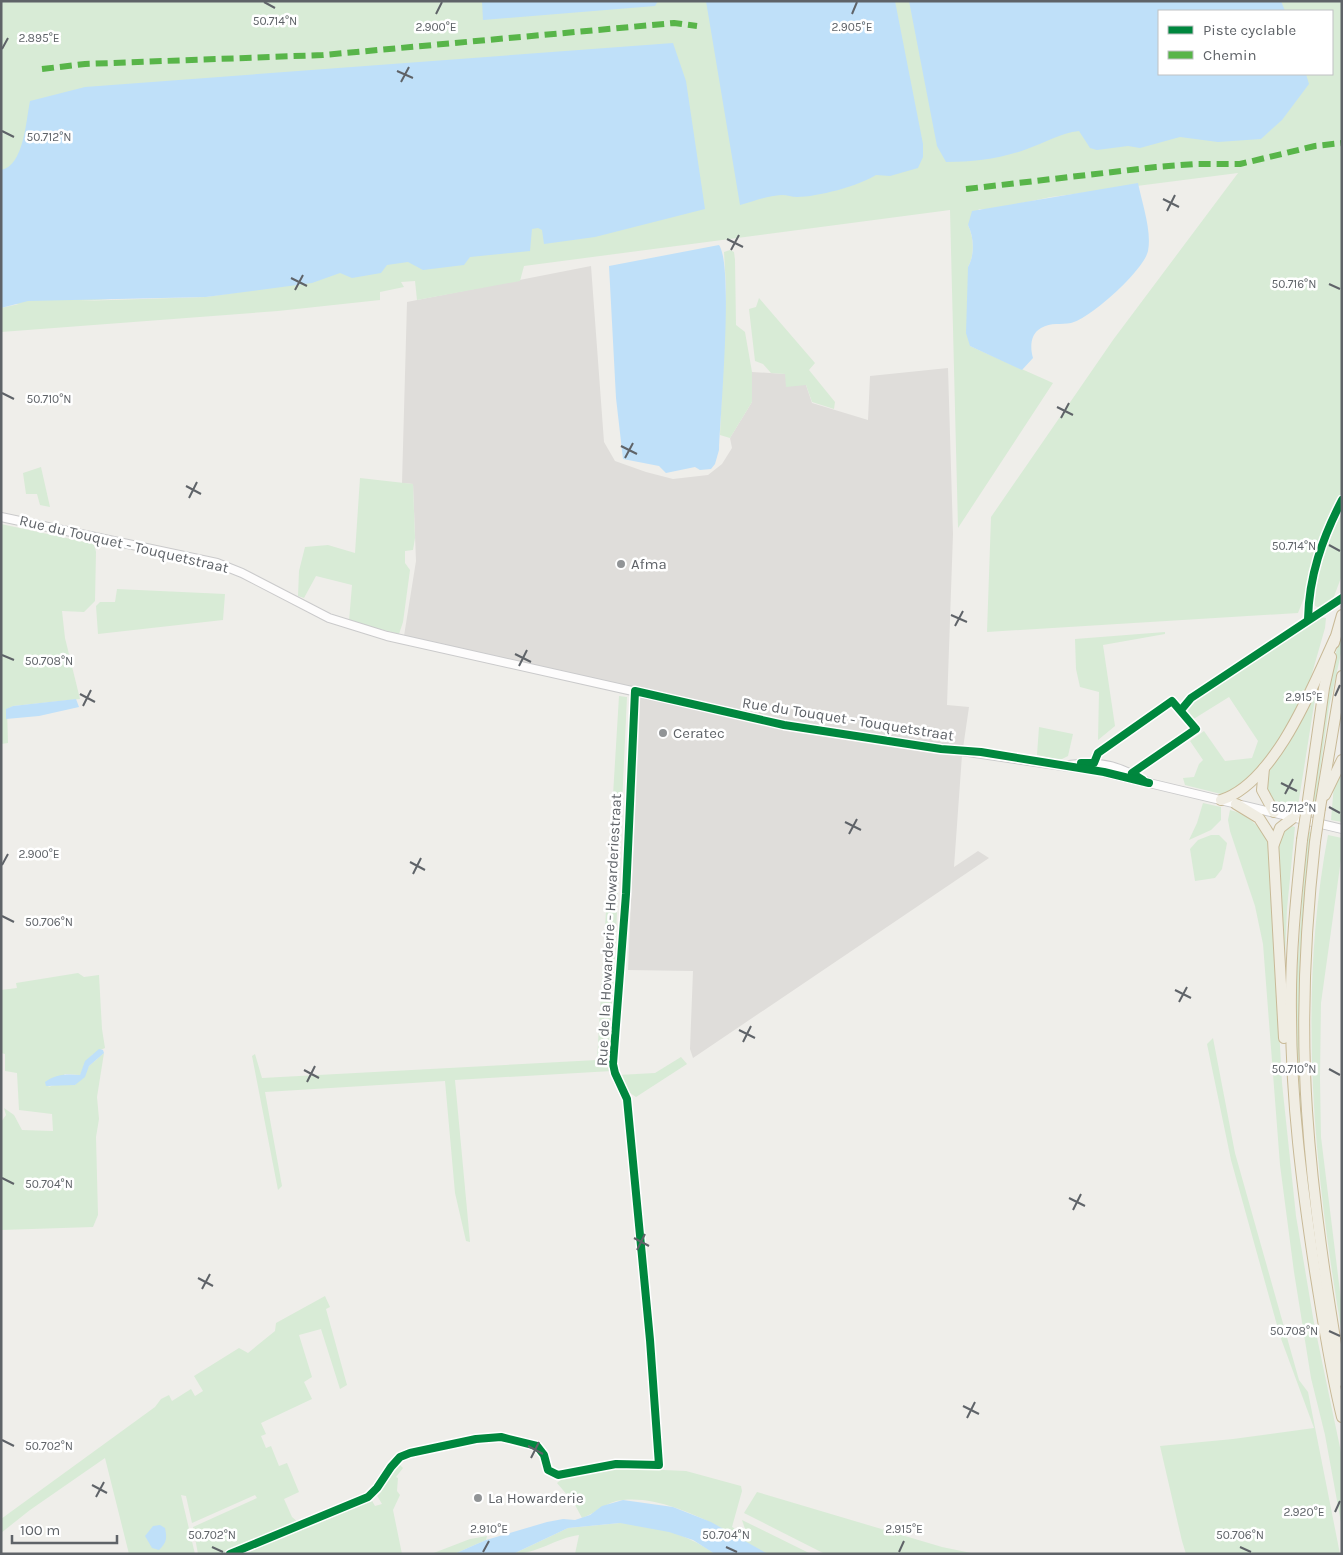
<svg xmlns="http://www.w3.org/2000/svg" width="1343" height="1555" font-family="Karla,sans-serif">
<rect width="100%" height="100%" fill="#efeeea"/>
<!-- industrial -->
<path fill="#dfddda" d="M591,266L604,442L615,461L646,472L673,479L708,475L722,464L732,448L730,438L752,402V372L785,374L806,385L812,403L868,420L870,376L948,368L953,534L947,705L969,707L962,755L954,867L978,851L989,858L693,1058L690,1049L693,971L628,970L640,689L404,636L416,561L413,484L402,483L407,302Z"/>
<!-- green -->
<g fill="#d8ebd6" fill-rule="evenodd">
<path d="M1,1H1342V575L1332,602L1320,608L1315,606L1312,599L1317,565L1298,613L987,632L991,517L1113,340L1238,173L1051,197L989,210L979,209L968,225C974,237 975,255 968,267L970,346L1053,383L958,528L950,210L524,266L520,281L417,300L415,281L401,282L404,287L380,292V300L278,311L1,332V308L19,304H1ZM1159,11H1332V74H1159ZM253,290L206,297L79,301Z"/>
<path d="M730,250L734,252L735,260L736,325L745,332L752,372V402L730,438L720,435L726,287L724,252Z"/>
<path d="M759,298L815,363L809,370L835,402L834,409L812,402L806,385L786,387L785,374L771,373L763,364L755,361L749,309L756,307Z"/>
<path d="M41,467L50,507L40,505L37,494H26L23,473Z"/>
<path d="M360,478L413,484L415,538L413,550L405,551V563L410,570L403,622L399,634L349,621L352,585L316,576L304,598L298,596L299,571L305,547L328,545L355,553Z"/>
<path d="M1,524L94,544L96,552L95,601L84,612L62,611L65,638L80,699L13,706L7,709L8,743L1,744Z"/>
<path d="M117,589L225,594L223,620L98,634L96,606L100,602H115Z"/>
<path d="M1320,617L1326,618L1325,628L1311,677L1293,716L1279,740L1245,783L1225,795L1185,785L1183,778L1194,777L1199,764L1203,760L1190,741L1204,731L1225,761L1252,758L1258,741L1229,697L1192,720L1185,711L1193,702L1232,675Z"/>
<path d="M1342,629V649L1329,707L1314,813L1310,812L1330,676Z"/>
<path d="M1165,632V634L1103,645L1115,726L1098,740L1099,692L1080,687L1076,669L1075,639Z"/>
<path d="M1318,680L1297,812L1272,806L1264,779Z"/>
<path d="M619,696L627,697L610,1063L612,1071L455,1080L470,1242L466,1241L455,1193L445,1081L265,1092L282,1186L278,1190L252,1056L255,1054L262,1078L597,1060Z"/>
<path d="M1039,727L1073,734L1068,756L1060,760L1037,755Z"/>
<path d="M1342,765V822L1331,820L1334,784Z"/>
<path d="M1203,803L1221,807V820L1211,830L1189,840L1197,823Z"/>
<path d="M1230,810C1247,814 1260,826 1269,842L1282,1083L1296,1216L1314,1323L1342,1457V1528L1325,1435L1311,1378L1294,1272L1280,1165L1263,944L1255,906L1230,831L1228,820Z"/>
<path d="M1288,825L1295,827L1287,909L1284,981L1279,851V838Z"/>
<path d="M1307,831L1311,832L1303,918L1300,997L1320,1275L1305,1191L1296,1058V985Z"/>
<path d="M1211,835H1219L1227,843L1222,869L1215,878L1195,881L1190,849L1198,840Z"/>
<path d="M1328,835L1342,838V852L1321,1003L1320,1078L1321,1137L1342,1308V1334C1314,1170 1297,1000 1328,835Z"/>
<path d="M78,973L84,977L99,975L102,1029L105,1048C85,1057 91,1058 80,1075L65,1074L48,1087L59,1084L75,1085L89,1066L104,1053L97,1097L99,1119L96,1137L98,1215L93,1227L1,1230V1122L6,1115L4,1108L14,1115L22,1130L53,1131L52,1114L19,1110L17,1073L5,1071V1054L1,1053V990L17,988L16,983Z"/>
<path d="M1213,1038L1235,1153L1299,1380L1308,1392L1340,1554H1186L1182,1541L1160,1446L1233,1439L1314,1428L1280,1336L1231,1160L1207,1044Z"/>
<path d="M681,1057L687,1064L636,1097L627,1091L618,1075L655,1073Z"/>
<path d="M325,1296L330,1307L326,1309L347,1385L340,1389L321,1329L299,1335L312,1377L304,1382L312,1399L261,1423L266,1434L261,1436L266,1448L271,1446L279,1466L287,1463L299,1492L284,1499L292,1517L299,1523L222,1554H198L193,1527L257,1498L255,1495L192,1523L186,1496L181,1495L195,1554H129L105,1458L30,1510L1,1533V1519L155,1407L161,1399L169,1395L172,1401L191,1389L195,1396L203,1391L194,1376L239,1348L248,1353L275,1331L276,1323Z"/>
<path d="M399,1464L403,1468L396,1477L398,1478L397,1491L400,1495L393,1510L402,1554H239L371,1499L375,1506L382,1504L375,1492Z"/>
<path d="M617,1468L686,1471L741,1486L742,1491L732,1527L747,1535L742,1520L811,1554C797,1554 782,1555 769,1554C756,1552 742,1540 732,1534C702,1517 658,1496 623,1500C607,1501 597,1513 582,1518L574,1503L557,1483L564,1477Z"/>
<path d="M757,1492L942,1547L976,1554H825L744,1513Z"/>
<path d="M620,1523C652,1523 689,1535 715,1554H575L579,1535C556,1538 537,1554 513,1554L568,1528Z"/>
<path d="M487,1536L486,1540L454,1554H431L470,1539Z"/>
</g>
<!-- water -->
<g fill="#bfe0f9">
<path d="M482,1H658L655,6L483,20Z"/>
<path d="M706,1H895L923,144V157L918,168L890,176L876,175C859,186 817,197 797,197C792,197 787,195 782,195C767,196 754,201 740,205Z"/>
<path d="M909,1H1281L1285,11H1159V74H1306L1309,84L1282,120L1261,139L1218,142L1180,137L1140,148L1128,146L1097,150L1090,148L1079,131C1061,133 1044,143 1027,149C1000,159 974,162 946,162L937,146Z"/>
<path d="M673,43L686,81L705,209L595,237L544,244L542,230L538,228L532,229L530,251L470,257L464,265L423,270L408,262L387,265L381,273L352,278L340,273L312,283L206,297L28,301L1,308V170C24,166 26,120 30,101L85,87Z"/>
<path d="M1138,183C1142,203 1152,231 1148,251C1144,270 1090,319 1071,323C1061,325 1051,322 1041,328C1030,334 1030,348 1033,358L1022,370L970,346L966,333L968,267C975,255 974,237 968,225L972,211Z"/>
<path d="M719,245C734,266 720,415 719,450L715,464L711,469L700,470L695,467L666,473L659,466L623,459L616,398L609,266Z"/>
<path d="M76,699L79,707L39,716L6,719V709L13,706Z"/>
<path d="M99,1049L103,1050L104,1053L89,1066L85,1077L75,1085L46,1086L45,1082C56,1074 67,1074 80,1075L85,1061Z"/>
<path d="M623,1500L673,1507L711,1522L768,1554H715L693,1540L669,1532L620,1523L568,1528L513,1554H454L486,1540L547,1522L563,1519L575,1520L590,1515L602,1506Z"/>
<path d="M160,1525L165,1528C167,1538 167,1542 159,1550L152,1548L145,1536L153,1526Z"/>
</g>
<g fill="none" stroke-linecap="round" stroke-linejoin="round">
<defs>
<g id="street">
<path d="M1308,619C1309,576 1322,539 1342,500"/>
<path d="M1181,710L1191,698L1342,598"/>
<path d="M1096,766L1095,760L1098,753L1172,701L1196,729L1132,773"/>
<path d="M230,1554L368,1497L377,1488L391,1467L400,1457L410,1453L476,1439L501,1437L537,1446L544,1455L548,1470L558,1475L616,1464L659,1465L650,1340L627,1099L615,1073L613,1064L626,894L635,691"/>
</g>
<g id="secondary">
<path d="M1,517L217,563L242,573L329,618L387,636L784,725L1097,771L1149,783"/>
<path d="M1069,765C1103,760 1120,767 1149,783L1342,829"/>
</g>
<g id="highway">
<path d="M1334,643L1342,615"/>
<path d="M1264,768L1262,790L1274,812"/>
<path d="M1325,795L1342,760"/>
<path d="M1221,800C1275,783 1313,686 1335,638"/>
<path d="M1236,804L1259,818L1273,840L1284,1038"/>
<path d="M1307,807L1324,688L1331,657"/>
<path d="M1320,808L1342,676"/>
<path d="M1302,840C1296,898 1290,956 1291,1014C1291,1101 1302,1186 1315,1271C1323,1320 1330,1369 1342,1417"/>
<path d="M1315,842C1305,931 1301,1021 1307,1111C1313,1202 1327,1292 1342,1381"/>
<path d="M1274,844L1280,828L1294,817"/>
</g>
</defs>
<!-- street casing -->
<use href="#street" stroke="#cbcccc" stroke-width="8"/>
<!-- secondary casing -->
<use href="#secondary" stroke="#cacacb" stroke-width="10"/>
<!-- highway casing -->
<use href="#highway" stroke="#c8b996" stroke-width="12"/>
<!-- street -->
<use href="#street" stroke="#fdfcfc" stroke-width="5.5"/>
<!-- secondary -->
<use href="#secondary" stroke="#fdfcfc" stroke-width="8"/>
<!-- highway -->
<use href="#highway" stroke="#f0ede3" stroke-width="10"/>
<defs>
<g id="highway-bridge">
<path d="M1302,840L1307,807"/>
<path d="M1315,842L1320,808"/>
</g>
</defs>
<!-- highway-bridge casing -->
<use href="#highway-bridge" stroke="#c8b996" stroke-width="12" stroke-linecap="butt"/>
<!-- highway-bridge -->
<use href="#highway-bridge" stroke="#f0ede3" stroke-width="10"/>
<!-- quiet -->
<g stroke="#58b549" stroke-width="6" stroke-dasharray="12 6" stroke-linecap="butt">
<path d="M42,69L85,64L323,55L674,23L697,26"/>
<path d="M966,189L1156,167L1195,164H1240L1315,146L1342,143"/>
</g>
<defs>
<g id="cycleway">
<path d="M1308,619C1309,576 1322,539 1342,500"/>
<path d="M1181,710L1191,698L1342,598"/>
<path d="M1081,763H1094L1098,753L1172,701L1196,729L1132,773L1143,780"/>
<path d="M230,1554L368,1497L377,1488L391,1467L400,1457L410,1453L476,1439L501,1437L537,1446L544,1455L548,1470L558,1475L616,1464L659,1465L650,1340L627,1099L615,1073L613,1064L626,894L635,691L784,725L941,749L981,752L1104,772L1149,783"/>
</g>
</defs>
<!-- cycleway casing -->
<use href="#cycleway" stroke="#fff" stroke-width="11"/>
<!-- cycleway -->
<use href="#cycleway" stroke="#00873e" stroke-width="8"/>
</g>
<!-- ticks -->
<path fill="none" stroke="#5f6368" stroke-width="2" d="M264,2L275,8M436,14L442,2M852,14L857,2M2,49L8,38M397,71L413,78M401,82L409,67M2,131L14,137M1163,199L1179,207M1167,211L1175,195M727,239L743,247M731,250L739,235M291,278L307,286M1329,284L1340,289M295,290L303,275M2,393L14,399M1057,407L1073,415M1061,418L1069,403M621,446L637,454M625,458L633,443M186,486L201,494M189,498L197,482M1329,545L1340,551M951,615L967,622M955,626L963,611M515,654L531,662M2,655L14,660M519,666L527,650M80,694L95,702M1335,696L1340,685M83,706L91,690M1281,783L1297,791M1285,794L1293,779M1329,807L1340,813M845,822L861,830M849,834L857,819M410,862L425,870M2,865L8,854M413,874L421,858M2,916L14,922M1175,990L1191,998M1179,1002L1187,987M739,1030L755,1038M743,1042L751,1026M1329,1069L1340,1075M304,1070L319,1078M307,1082L315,1066M2,1178L14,1184M1069,1198L1085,1206M1073,1210L1081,1194M634,1238L649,1246M637,1250L645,1234M198,1278L213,1286M202,1289L210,1274M1329,1331L1340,1336M963,1406L979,1414M967,1418L975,1402M2,1440L14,1446M528,1446L543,1454M531,1458L539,1442M92,1485L107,1493M96,1497L104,1482M1335,1512L1340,1501M212,1547L223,1552M726,1547L737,1552M1240,1547L1251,1552M483,1552L489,1541M899,1552L904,1541"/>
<!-- markers -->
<g fill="#919496" stroke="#fff" stroke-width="2">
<circle cx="621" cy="564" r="5"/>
<circle cx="663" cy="733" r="5"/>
<circle cx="478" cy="1498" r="5"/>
</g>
<g text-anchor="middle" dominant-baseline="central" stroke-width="5" stroke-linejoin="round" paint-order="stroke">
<!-- street labels -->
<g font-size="15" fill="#5f6368" stroke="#fff">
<text transform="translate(124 544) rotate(13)">Rue du Touquet - Touquetstraat</text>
<text transform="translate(848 719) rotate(9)">Rue du Touquet - Touquetstraat</text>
<text transform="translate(609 930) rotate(-87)">Rue de la Howarderie - Howarderiestraat</text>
</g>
<!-- poi labels -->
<g font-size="15" fill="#5f6368" stroke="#fff" text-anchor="start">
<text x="631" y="564">Afma</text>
<text x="673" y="733">Ceratec</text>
<text x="488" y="1498">La Howarderie</text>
</g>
</g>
<g font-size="12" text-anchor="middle" fill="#5f6368" stroke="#fff" stroke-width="5" stroke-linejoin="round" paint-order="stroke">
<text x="275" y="25">50.714°N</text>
<text x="436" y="31">2.900°E</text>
<text x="852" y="31">2.905°E</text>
<text x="39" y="42">2.895°E</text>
<text x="49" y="141">50.712°N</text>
<text x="1294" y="288">50.716°N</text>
<text x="49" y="403">50.710°N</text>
<text x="1294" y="550">50.714°N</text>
<text x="49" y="665">50.708°N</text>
<text x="1304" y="701">2.915°E</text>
<text x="1294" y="812">50.712°N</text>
<text x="39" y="858">2.900°E</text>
<text x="49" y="926">50.706°N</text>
<text x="1294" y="1073">50.710°N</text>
<text x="49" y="1188">50.704°N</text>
<text x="1294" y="1335">50.708°N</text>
<text x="49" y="1450">50.702°N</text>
<text x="1304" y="1516">2.920°E</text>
<text x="489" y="1533">2.910°E</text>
<text x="904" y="1533">2.915°E</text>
<text x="212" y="1539">50.702°N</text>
<text x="726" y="1539">50.704°N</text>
<text x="1240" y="1539">50.706°N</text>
</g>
<!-- border -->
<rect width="1343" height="1555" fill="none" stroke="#5f6368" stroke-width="5"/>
<!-- legend -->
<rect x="1158" y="10" width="175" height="65" fill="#ffffff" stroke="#bfc1c3"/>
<rect x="1168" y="26" width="25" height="8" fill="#00873e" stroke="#bfc1c3"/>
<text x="1203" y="35" font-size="15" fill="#5f6368">Piste cyclable</text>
<rect x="1168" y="51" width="25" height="8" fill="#58b549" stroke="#bfc1c3"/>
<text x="1203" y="60" font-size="15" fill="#5f6368">Chemin</text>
<!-- scale -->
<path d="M12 1535v8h105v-8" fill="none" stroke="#5f6368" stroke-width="2.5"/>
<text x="20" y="1535" font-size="15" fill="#5f6368" stroke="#ffffff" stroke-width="4" paint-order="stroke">100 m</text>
</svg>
